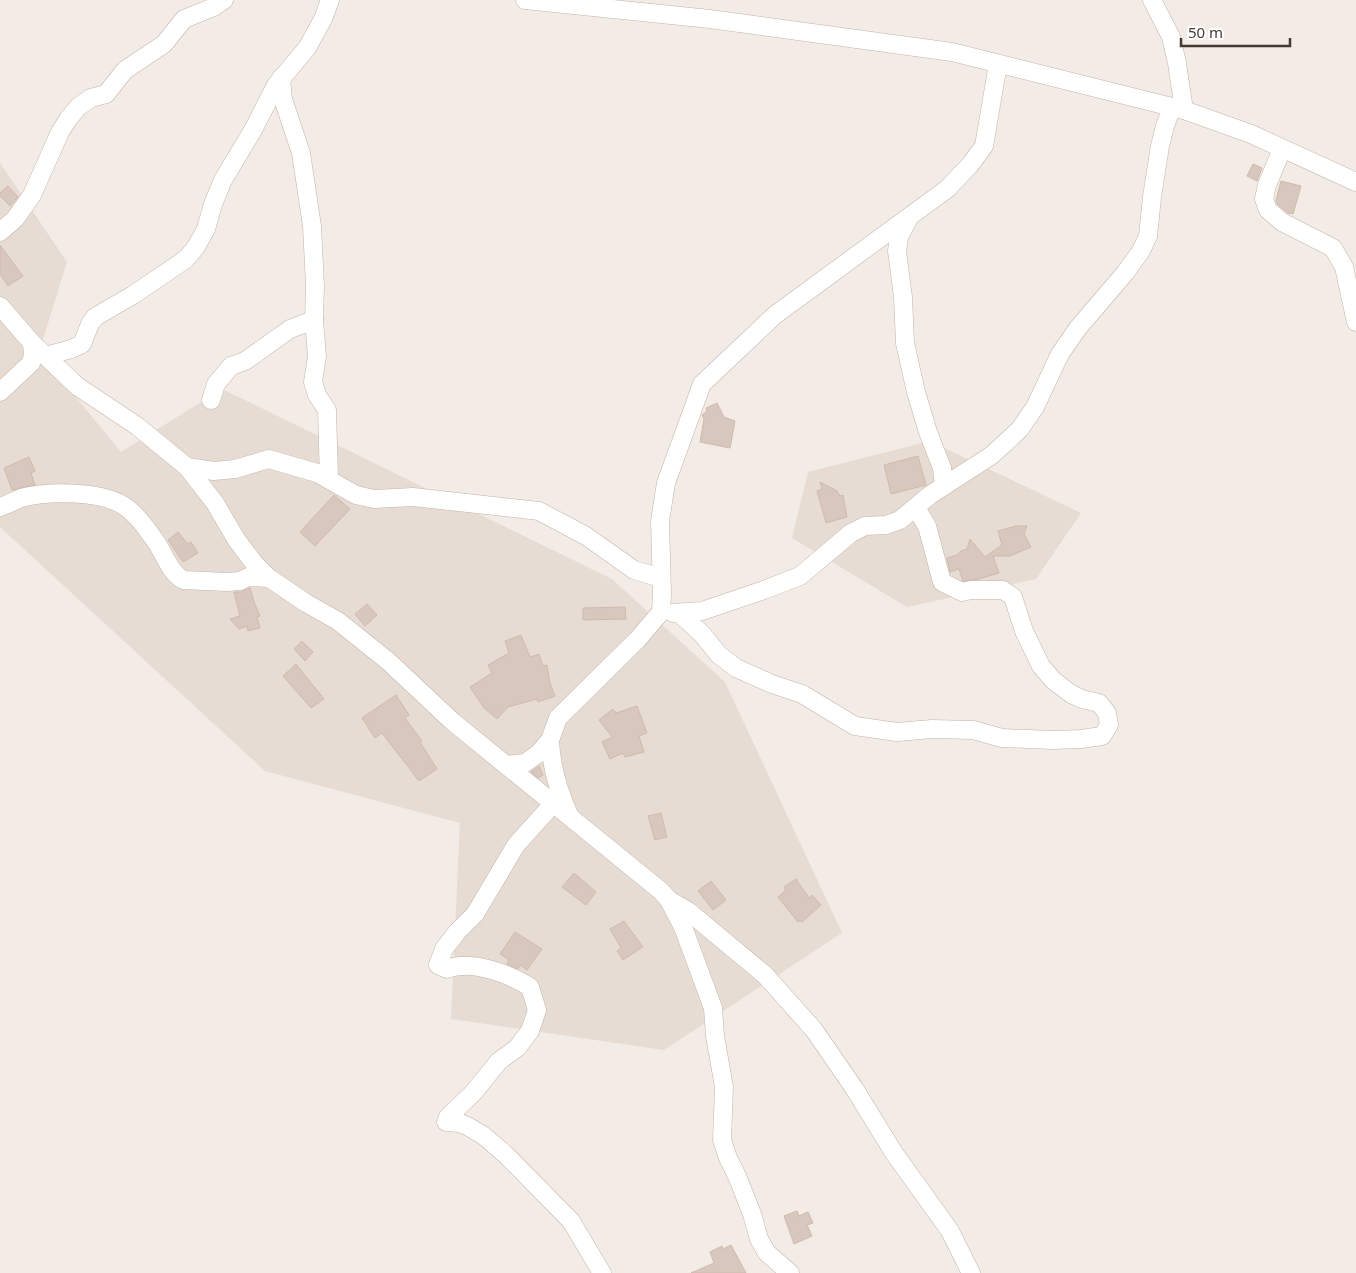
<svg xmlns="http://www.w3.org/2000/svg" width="1356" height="1273" font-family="'Noto Sans',sans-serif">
<rect width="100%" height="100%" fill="#f3ebe5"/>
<!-- residential -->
<g fill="#e7dcd3">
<path d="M0,163L67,262L39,352L121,452L222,389L612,579L725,682L842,933L664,1050L451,1019L460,823L265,771L0,527Z"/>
<path d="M930,441L1081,513L1036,579L907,607L792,538L808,472Z"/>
</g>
<!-- building -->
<g fill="#d8c7bd" stroke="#d0baad">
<path d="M1253,164L1262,168L1257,181L1247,176Z"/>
<path d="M1281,181L1301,186L1293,214L1288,213L1277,204L1276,200Z"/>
<path d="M8,186L18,197L10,206L0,196V193Z"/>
<path d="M0,245L23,276L8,286L0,274Z"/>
<path d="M717,403L724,417L735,421L730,448L700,442L704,419L702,415L707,411L706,408Z"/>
<path d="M918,456L926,485L891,494L884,465Z"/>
<path d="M29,457L35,471L31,473L35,485L12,490L4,468Z"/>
<path d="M820,482L837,491L840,496L843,495L847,517L826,523L817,491L822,489Z"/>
<path d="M334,495L350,509L315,546L300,532Z"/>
<path d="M1016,526H1027L1024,534L1031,547L1010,556H993L999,573L979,579L963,581L959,569L950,572L947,558L957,555L961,551L967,549L970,539L985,557L1002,545L998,531Z"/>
<path d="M178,532L188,544L191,542L198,553L183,562L168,540Z"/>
<path d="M250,588L254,602L260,616L257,617L260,628L248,631L247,626L239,629L230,619L240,616L234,592H241Z"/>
<path d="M367,604L377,615L365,626L355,614Z"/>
<path d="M625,607L626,619L583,620V608Z"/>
<path d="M521,635L530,657L539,654L543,666L547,665L550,683L555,696L538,702L537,699L508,707L497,719L484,708L470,687L492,673L488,665L509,653L505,641Z"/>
<path d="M302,641L313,652L305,661L294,649Z"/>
<path d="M296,664L324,699L311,708L283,676Z"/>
<path d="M396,695L409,715L405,718L422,741L420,742L437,769L419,781L382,733L375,738L362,718Z"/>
<path d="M637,706L647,733L639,736L644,752L625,757L623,753L610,759L602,742L612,737L599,720L613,709L616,713Z"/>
<path d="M539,766L543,775L538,778L531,772Z"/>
<path d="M661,813L667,837L655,840L648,816Z"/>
<path d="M574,873L596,892L586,905L562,887Z"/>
<path d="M796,879L809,898L812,895L821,905L802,922L800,921L798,922L778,897L786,890L784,887Z"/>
<path d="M711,881L726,900L713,910L698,891Z"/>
<path d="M624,921L643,947L623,960L617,951L621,948L610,929Z"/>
<path d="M515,932L542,949L527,970L520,965L518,969L507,964L509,960L500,954Z"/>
<path d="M797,1211L799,1216L808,1212L813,1223L807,1225L812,1236L794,1244L784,1216Z"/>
<path d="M731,1245L746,1273H691L714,1263L710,1252L722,1246L723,1249Z"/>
</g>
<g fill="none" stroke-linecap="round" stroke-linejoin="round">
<defs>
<g id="minor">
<path d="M525,0L710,19L952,52L1184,110L1251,134L1356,182"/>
<path d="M1152,0L1171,37L1177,63L1184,110"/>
<path d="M281,78L283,99L301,153L312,226L315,286L314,320L317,356L313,382L317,395L327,410L329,479"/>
<path d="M1282,149L1267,185L1264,199L1268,210L1282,222L1333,248L1344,267L1356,322"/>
<path d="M909,218L899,237L897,251L903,297L905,343L916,392L928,432L942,468L944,486"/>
<path d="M0,232L15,219L32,195L60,132L69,118L78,107L91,98L106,94L125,70L164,44L184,19L214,7L224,0"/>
<path d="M0,306L32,343L77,386L137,426L187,467L215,503L236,539L254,563L269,578L306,603L338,621L388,661L453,722L661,891L669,900L683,927L713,1008L715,1036L724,1087L722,1140L728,1158L737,1176L752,1214L759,1239L767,1253L790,1273"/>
<path d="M46,356L71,349L82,344L90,324L95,317L133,295L186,259L196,247L206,229L213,204L223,180L253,130L276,85L307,48L323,19L330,0"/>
<path d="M0,392L31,363L33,355L32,343"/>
<path d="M211,400L216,384L231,366L245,361L290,329L314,320"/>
<path d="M187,467L214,471L235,469L269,459L317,473L356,495L374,499L413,497L539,511L586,536L634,570L661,578"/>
<path d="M0,507C7,505 14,501 21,498C48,491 104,490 127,508C138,516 146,528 154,539C164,552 169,572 183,580L227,582L240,581L248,577L269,578"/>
<path d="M673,613L702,611L764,590L800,576L851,533L865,526L886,525L900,520L930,495L992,455L1020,429L1035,407L1060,354L1078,328L1125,273L1141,251L1148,236L1152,197L1160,146L1165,126L1172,107"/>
<path d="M679,613L702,634L719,655L736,668L772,684L802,694L855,726L897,732L932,729L973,730L1002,738L1052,740L1081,739L1102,736L1109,725L1107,713L1099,703L1082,699L1071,694L1053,680L1041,666L1024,631L1013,597L1003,590H971L962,592L942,582L927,526L916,508"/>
<path d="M550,740C551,766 559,793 570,817"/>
<path d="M507,765L525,763L539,753L550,740L558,718L637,640L661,612L662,593L660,521L666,483L702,384L775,315L947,189L970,165L984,146L998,64"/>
<path d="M553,804L516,845L475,914L457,932L444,949L438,965L447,969C471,959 509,974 530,987L537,1010L530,1031L517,1048L499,1061L473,1093L448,1117L446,1122L460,1123L469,1127L484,1136L506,1155L571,1221L602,1273"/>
<path d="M669,900L688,911L765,975L814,1030L854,1088L894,1153L950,1231L971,1273"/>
</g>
</defs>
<!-- minor casing -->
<use href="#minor" stroke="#c2b4aa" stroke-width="19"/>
<!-- minor -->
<use href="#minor" stroke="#fff" stroke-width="18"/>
</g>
<!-- scale -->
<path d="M1181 38v8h109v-8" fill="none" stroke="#463b34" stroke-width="2.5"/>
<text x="1188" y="38" font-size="15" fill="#463b34" stroke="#ffffff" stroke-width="4" paint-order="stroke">50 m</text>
</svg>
